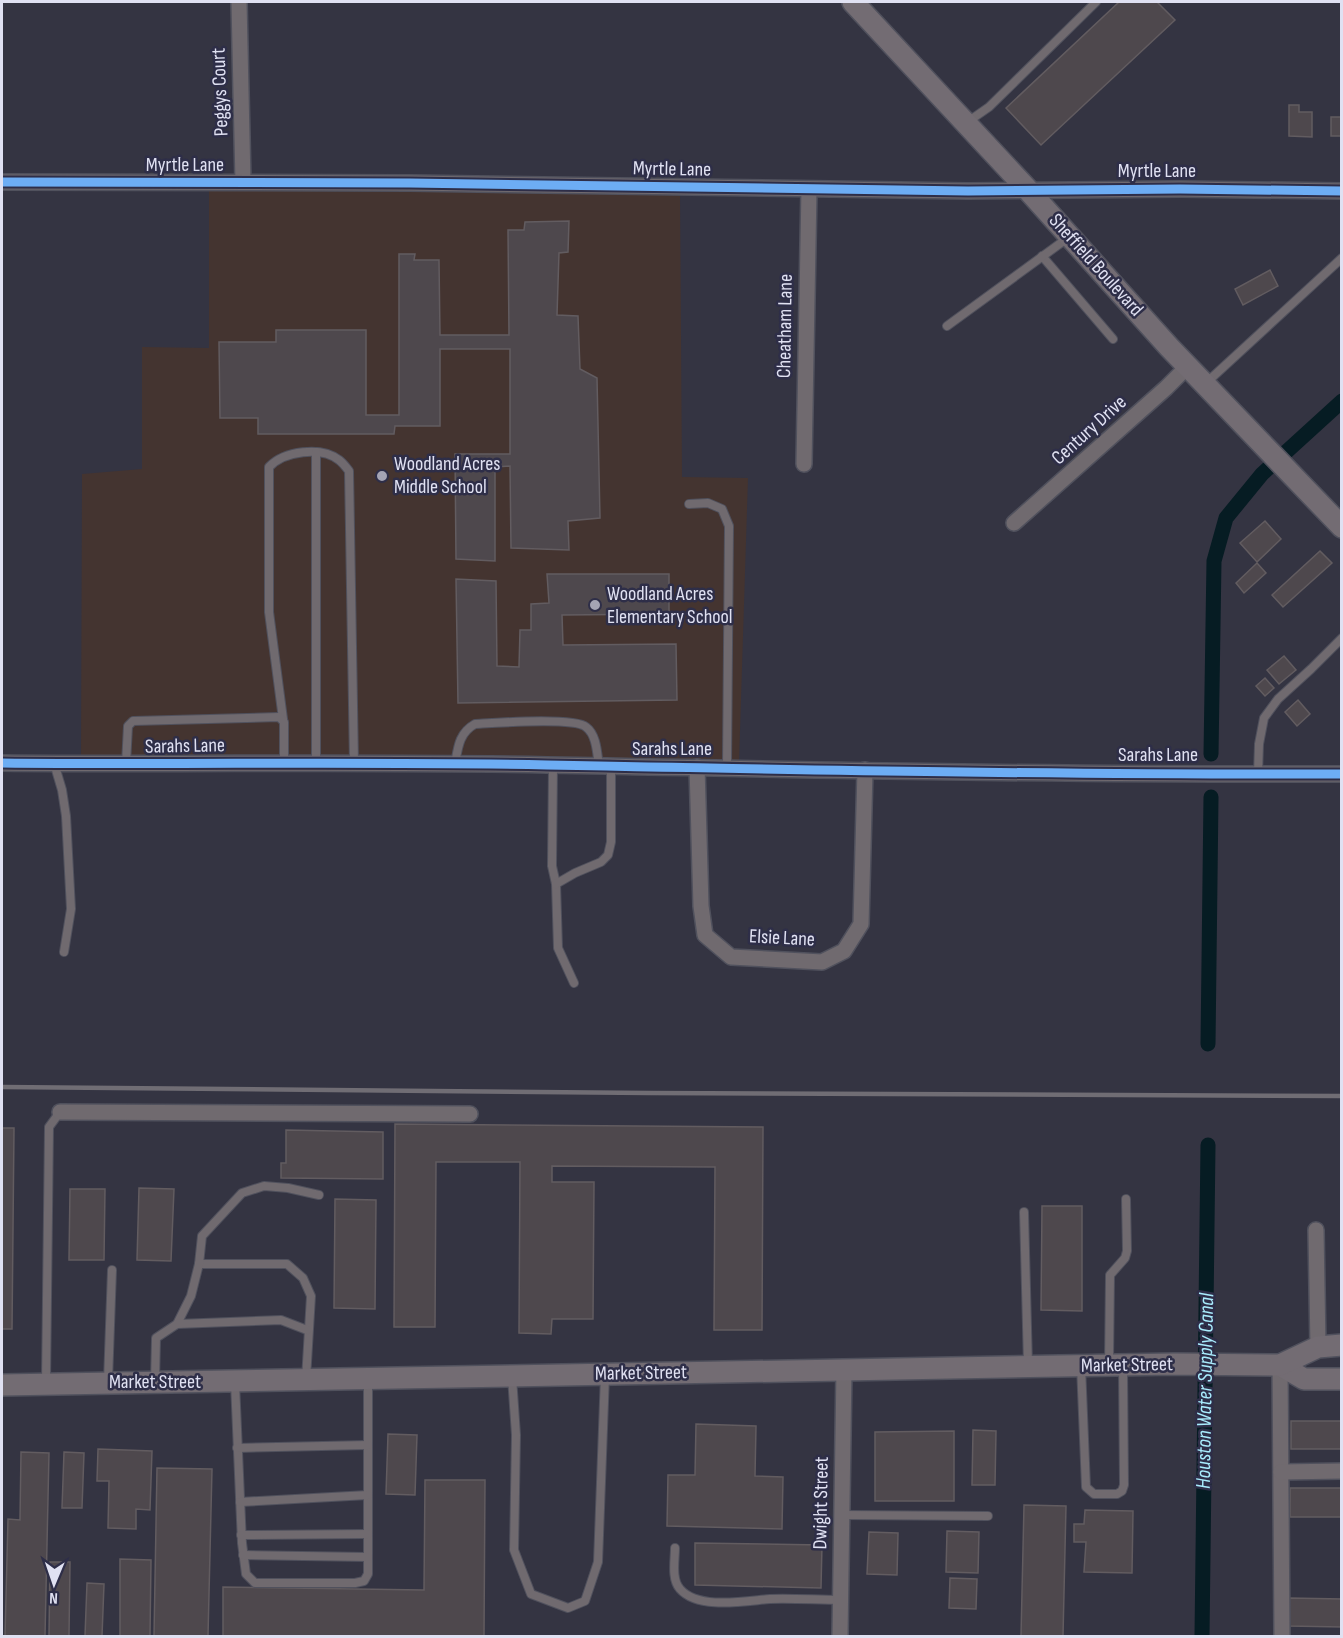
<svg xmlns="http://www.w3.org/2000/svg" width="1343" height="1638" font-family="'Sofia Sans Condensed',sans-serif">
<rect width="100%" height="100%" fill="#343442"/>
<!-- education -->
<path fill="#443430" d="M209,190L680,194L682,477L748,478L739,763L81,757L82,474L142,469V347L209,348Z"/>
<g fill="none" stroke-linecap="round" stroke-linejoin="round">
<!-- canal -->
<g stroke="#061c23" stroke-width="15">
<path d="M1211,754L1214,561L1226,518L1262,474L1342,401"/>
<path d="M1208,1044L1211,797"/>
<path d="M1202,1636L1208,1145"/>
</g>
</g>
<!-- building -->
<g fill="#4e484d" stroke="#625c60" stroke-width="1.5">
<path d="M1119,2H1157L1175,20L1041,145L1006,108Z"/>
<path d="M1289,105H1299V112H1312V137L1289,136Z"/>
<rect x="1331" y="117" width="11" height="19"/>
<path d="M569,221L568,252L559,253L557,315L578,316L580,369L597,378L600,518L568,521L569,550L511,548L510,466L495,467V561L456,559L455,454H510V349H440V426H395L394,434H258V418H220L219,342H276V330H366V415H399V254H415L414,260H439L440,335H509L508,230H524L525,222Z"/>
<path d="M1270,270L1278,286L1243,305L1235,289Z"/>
<path d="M1265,521L1281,539L1257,562L1240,543Z"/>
<path d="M1320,551L1332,563L1283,607L1272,595Z"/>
<path d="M1257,563L1266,573L1244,593L1236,583Z"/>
<path d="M547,574H669V614L562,615L563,645L676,644L677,700L458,703L456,579L496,581L497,666L519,667L520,630H531V604L549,603Z"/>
<path d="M1284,656L1296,670L1279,684L1267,670Z"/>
<path d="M1265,678L1274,688L1265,696L1256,686Z"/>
<path d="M1298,700L1310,714L1297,726L1285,712Z"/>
<path d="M395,1124L763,1127L762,1330H714L715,1167L552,1166V1182H594L593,1319H552L551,1334L519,1333L520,1162H436L435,1327H394Z"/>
<path d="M2,1128H14L12,1329H2Z"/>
<path d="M286,1130L383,1132V1179L281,1178V1163H286Z"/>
<path d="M139,1188L174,1189L171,1261L137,1260Z"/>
<path d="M70,1189H105L104,1260H69Z"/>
<path d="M335,1199L376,1200L375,1309L334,1308Z"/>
<path d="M1042,1206H1082V1311L1041,1310Z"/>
<rect x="1291" y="1421" width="51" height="28"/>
<path d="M696,1424L756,1426L755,1476L783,1477L782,1529L667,1526L668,1475H695Z"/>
<path d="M973,1430L996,1431L995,1485H972Z"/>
<path d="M954,1431V1501H875V1432Z"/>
<path d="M388,1434L417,1435L415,1495L386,1494Z"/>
<path d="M98,1449L152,1451L150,1510L136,1509V1529L108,1528L109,1481H97Z"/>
<path d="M21,1452L49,1453L45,1636H5L8,1519L20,1520Z"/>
<path d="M64,1452L84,1453L82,1508H62Z"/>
<path d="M157,1468L212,1469L208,1636H154Z"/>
<path d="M425,1480H485L484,1636H223V1587L424,1590Z"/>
<path d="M1290,1488H1342V1525L1341,1517H1290Z"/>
<path d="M1024,1505L1066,1506L1063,1636H1021Z"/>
<path d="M1085,1510L1133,1511L1132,1573L1084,1572L1086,1542H1074V1524H1084Z"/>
<path d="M947,1531L979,1532L978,1573L946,1572Z"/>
<path d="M869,1532L898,1533L897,1575L867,1574Z"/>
<path d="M695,1543L822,1545L821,1588L695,1585Z"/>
<path d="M120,1559L151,1560L150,1636H120Z"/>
<path d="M50,1562H70L69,1636H49Z"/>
<path d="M950,1578L977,1579L976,1609L949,1608Z"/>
<path d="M87,1583L104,1584L102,1636H85Z"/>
<path d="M1289,1598L1342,1599V1627L1289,1626Z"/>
</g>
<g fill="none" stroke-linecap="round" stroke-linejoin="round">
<defs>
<g id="lane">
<path d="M966,123L989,107L1096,2"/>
<path d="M1042,256L1113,339"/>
<path d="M947,326L1069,237"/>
<path d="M1206,383L1342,258"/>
<path d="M689,504L708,503L722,509L729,526L727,767"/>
<path d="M283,719L269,612V467C284,451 321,446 339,460C343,463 346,467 349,471L354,763"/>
<path d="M54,763L62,790L66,816L71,909L64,952"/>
<path d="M316,763V452"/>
<path d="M126,764L128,726L133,721L279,717L284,722V763"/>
<path d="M455,764C458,747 459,733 475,724C494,723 574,717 586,727C597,735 597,754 599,766"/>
<path d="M553,765L552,866L556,884L558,948L574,983"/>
<path d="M1258,774L1259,744L1264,718L1278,699L1311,669L1342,638"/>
<path d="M556,884L575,873L601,862L608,855L611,842V766"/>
<path d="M1024,1212L1028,1365"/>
<path d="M199,1264H287L303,1278L311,1296L306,1379"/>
<path d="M177,1324L191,1296L199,1264L202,1236L242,1193L264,1186L288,1188L319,1195"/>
<path d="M1109,1364L1110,1275L1125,1258L1127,1251L1126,1199"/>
<path d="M1081,1366L1086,1487L1094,1494H1117L1122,1491L1124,1485L1123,1366"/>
<path d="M512,1377L516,1435L514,1550L531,1594L568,1608L585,1601L598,1562L605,1375"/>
<path d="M108,1381L112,1270"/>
<path d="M155,1382L156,1338L177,1324L281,1320L307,1330"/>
<path d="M46,1383L49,1127L60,1112"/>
<path d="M235,1383L242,1543L246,1574L255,1583H355L364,1581L368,1574V1380"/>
<path d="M237,1448L368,1445"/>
<path d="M240,1502L368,1495"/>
<path d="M842,1515L988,1516"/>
<path d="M241,1535L368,1534"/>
<path d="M675,1548C675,1560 671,1579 680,1589C698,1610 745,1601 770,1599C793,1598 817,1600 840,1600"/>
<path d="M243,1555L368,1557"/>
</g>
<g id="street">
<path d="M239,2L243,182"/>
<path d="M2,182L410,183L968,191L1180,189L1342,191"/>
<path d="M804,464L809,189"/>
<path d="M1014,523L1166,388L1189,365"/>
<path d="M2,763C183,765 365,761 547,765C812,770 1077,775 1342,774"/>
<path d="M697,767L701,906L705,935L731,957L822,962L844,951L861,924L865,770"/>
<path d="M60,1112L470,1114"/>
<path d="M1316,1230L1318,1347"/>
<path d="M1280,1365L1282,1636"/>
<path d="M1281,1472L1342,1471"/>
<path d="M840,1636L844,1369"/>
</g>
<g id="secondary">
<path d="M853,2L1028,190L1169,347L1342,527"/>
<path d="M1280,1365L1304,1379H1342"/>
<path d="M2,1385L1174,1364L1280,1365L1318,1347L1342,1345"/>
</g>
</defs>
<!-- lane casing -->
<use href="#lane" stroke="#50515d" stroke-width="10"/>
<!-- street casing -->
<use href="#street" stroke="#50515d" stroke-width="18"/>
<!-- secondary casing -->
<use href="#secondary" stroke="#50515d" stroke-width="24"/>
<!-- lane -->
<use href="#lane" stroke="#706a6f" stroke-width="8"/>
<!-- street -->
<use href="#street" stroke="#706a6f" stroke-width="15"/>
<!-- secondary -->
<use href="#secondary" stroke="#736c73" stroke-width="21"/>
<!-- rail -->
<path stroke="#706d74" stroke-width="4.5" d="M2,1087L649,1093L1342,1096"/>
<defs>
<g id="cycleway">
<path d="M2,182L410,183L968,191L1180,189L1342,191"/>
<path d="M2,763C183,765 365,761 547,765C812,770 1077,775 1342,774"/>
</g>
</defs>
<!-- cycleway casing -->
<use href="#cycleway" stroke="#2e2e48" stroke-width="13"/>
<!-- cycleway -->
<use href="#cycleway" stroke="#6dadf4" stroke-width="9"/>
</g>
<!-- markers -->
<g fill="#a4a4b4" stroke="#2e2e48" stroke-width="2">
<circle cx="382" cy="476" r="6"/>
<circle cx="595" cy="605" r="6"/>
</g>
<g text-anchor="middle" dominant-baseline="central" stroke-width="5" stroke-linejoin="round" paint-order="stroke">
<!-- street labels -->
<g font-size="20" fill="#e0e1f2" stroke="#2e2e48">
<text transform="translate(220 92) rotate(-92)">Peggys Court</text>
<text x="185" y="165">Myrtle Lane</text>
<text transform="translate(672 169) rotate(1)">Myrtle Lane</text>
<text x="1157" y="171">Myrtle Lane</text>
<text transform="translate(1096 265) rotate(48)">Sheffield Boulevard</text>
<text transform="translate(785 326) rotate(-89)">Cheatham Lane</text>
<text transform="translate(1089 430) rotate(-42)">Century Drive</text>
<text transform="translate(185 746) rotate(-1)">Sarahs Lane</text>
<text x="672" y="749">Sarahs Lane</text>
<text x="1158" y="755">Sarahs Lane</text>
<text transform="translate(782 938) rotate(3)">Elsie Lane</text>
<text transform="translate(1127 1365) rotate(-1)">Market Street</text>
<text transform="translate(641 1373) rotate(-1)">Market Street</text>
<text x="155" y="1382">Market Street</text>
<text transform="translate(821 1503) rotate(-89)">Dwight Street</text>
</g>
<!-- poi labels -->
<g font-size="20" fill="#e0e1f2" stroke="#2e2e48" text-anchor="start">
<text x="394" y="464">Woodland Acres<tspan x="394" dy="23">Middle School</tspan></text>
<text x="607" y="594">Woodland Acres<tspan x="607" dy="23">Elementary School</tspan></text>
</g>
<!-- water labels -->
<g font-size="21" font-style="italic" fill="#a9ecfd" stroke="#2e2e48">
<text transform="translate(1205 1391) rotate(-89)">Houston Water Supply Canal</text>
</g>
</g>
<!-- border -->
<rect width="1343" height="1638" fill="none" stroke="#e0e1f2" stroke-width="6"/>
<!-- north arrow -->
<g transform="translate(54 1584) rotate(182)" stroke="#2e2e48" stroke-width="4.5" paint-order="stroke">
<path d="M0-4.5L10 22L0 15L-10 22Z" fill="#e0e1f2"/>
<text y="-9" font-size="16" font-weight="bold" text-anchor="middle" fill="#e0e1f2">N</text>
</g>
</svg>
